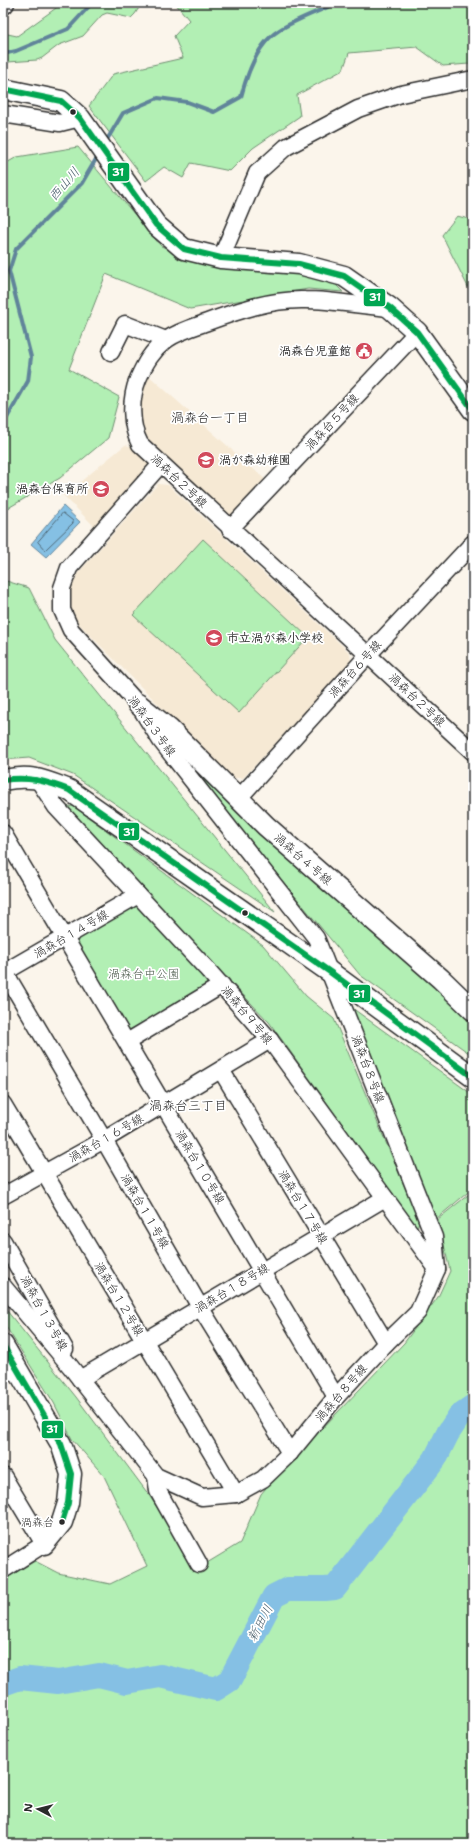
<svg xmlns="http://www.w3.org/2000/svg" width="476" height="1847" font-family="'Shantell Sans','Klee One',sans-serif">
<rect width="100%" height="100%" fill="#fbf5eb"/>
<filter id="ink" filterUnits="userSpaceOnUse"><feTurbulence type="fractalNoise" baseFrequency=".025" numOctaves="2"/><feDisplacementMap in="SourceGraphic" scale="8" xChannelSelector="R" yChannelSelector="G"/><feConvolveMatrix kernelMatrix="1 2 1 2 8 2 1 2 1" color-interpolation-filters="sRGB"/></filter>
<g filter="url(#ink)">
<!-- built -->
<g fill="#f6e9d4">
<path d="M147,374L267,481L234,517L226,516L146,440L141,427L139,407Z"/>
<path d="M125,445L134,447L150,462L149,471L96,528L62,494L79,483Z"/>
<path d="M158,484L168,485L350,653L351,663L243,778H231L78,623L71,608V589L78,573Z"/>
</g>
<!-- green -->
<g fill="#b2efb4" stroke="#6e8d70">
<path d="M63,3H142L135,14L131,18L107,13L102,15L83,36L59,45L42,58L37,60L8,62L6,69L3,68V33L17,36Z"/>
<path d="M175,3H473V62L469,64L443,66L417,47L349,53L343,70L297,95L300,116L253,148L230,171L191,163L183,178L164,167L146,181L89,106L113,74L183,58L174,36L189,20Z"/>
<path d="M78,147L161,246L197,260L311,273L331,280L343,292L308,289L190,309L106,274L69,369L119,397L108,438L60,478L3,511V165L17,157Z"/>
<path d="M457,216L473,220V297L442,235Z"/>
<path d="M203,539L308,637L239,713L133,615Z"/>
<path d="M3,580L29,588L55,640L275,912L73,775L29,758L3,760Z"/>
<path d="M167,741L215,790L357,912L473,1022V1056L360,975Z"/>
<path d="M73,806L263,945L306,996L334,1019L419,1221L417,1228L269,1022L63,807Z"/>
<path d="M138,902L212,983L129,1034L73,941Z"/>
<path d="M352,1008L473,1095V1188L436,1219Z"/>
<path d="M473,1191V1844H3V1580L35,1561L58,1573L110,1584L147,1566L104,1476L72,1439L54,1403L3,1322V1306L76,1397L149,1495L197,1569L240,1543L261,1494L270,1483L404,1343L438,1297L450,1271L438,1219Z"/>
</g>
<!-- water -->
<path fill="#85c0e4" stroke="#61849a" d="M63,506L80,522L46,557L31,544Z"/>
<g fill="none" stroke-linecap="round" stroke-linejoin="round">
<!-- shore -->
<path stroke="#4f6775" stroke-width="1" d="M63,513L73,521V523L45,550L38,542Z"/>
<!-- stream -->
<g stroke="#61849a" stroke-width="4">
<path d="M3,54L16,51L68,29L92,3"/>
<path d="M105,143L123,113L158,98L187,102L214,112L241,97C247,74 257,44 278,31C296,19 318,12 337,3"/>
<path d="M3,425L28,381L31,357L9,271L16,249L82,183L99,154"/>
</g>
<!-- river -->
<path stroke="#85c0e4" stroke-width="24" d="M3,1684L20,1678L58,1682L99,1675L127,1682L160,1676L216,1689L230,1680L274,1596L288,1589H325L335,1588L435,1459L448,1433L460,1415L473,1406"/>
<defs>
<g id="minor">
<path d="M3,114L60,123L80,118"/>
<path d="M221,258L257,173L286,147L358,109L401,94L473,79"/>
<path d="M390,308C362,306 333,300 305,300C269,299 235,312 202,324C190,328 176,333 166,340C152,351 145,363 138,379C130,399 130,425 140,444L473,752"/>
<path d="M111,352L125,324L166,340"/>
<path d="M230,529L417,332"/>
<path d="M37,778L56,807L206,968L270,1040L437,1269"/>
<path d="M239,798L368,655L473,543"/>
<path d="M3,833L336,1397"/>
<path d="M3,969L104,1140L200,1307L290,1453"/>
<path d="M3,973L138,895"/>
<path d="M127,1042L222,985"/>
<path d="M221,1070L386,1343"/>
<path d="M3,1104L236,1494"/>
<path d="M3,1196L104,1140L270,1040"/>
<path d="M3,1241L65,1349"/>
<path d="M3,1286L70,1366L156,1476L202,1497L236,1494L263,1479L290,1453L336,1397L386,1343L418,1312L437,1269L434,1237L316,938L161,741L138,704L71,630L62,610V588L69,568L161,464"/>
<path d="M3,1375L16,1368"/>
<path d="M80,1379L385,1198"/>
<path d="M3,1476L44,1544L3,1570"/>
<path d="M156,1476L158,1491L199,1564"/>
</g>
<g id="tertiary">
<path d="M3,4L4,3"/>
<path d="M3,89L61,101L80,118L156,225L184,249L221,258L299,264L344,276L390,308L417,332L473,410"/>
<path d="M138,704L169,729L266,826L441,979L473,1010"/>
<path d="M3,780C32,774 43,780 69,790L330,972L473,1077"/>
<path d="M3,1345L61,1444L71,1474L68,1503L62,1522L44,1544"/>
</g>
</defs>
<!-- minor casing -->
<use href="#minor" stroke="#2b2b2b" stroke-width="19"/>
<!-- tertiary casing -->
<use href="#tertiary" stroke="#2b2b2b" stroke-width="23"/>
<!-- minor -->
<use href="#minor" stroke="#fff" stroke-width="16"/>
<!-- tertiary -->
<use href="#tertiary" stroke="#fff" stroke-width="20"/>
<defs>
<g id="bus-1">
<path d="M3,89L61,101L80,118L156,225L184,249L221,258L299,264L344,276L390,308L417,332L473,410"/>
<path d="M3,780C28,776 46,781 69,790L330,972L473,1077"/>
<path d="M3,1345L61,1444L71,1474L68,1503L62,1522"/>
</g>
</defs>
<!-- bus-1 casing -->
<use href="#bus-1" stroke="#fff" stroke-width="9"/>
<!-- bus-1 -->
<use href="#bus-1" stroke="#00a651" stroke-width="6"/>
</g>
</g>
<!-- icons -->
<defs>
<symbol id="civic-disc" viewBox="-11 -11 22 22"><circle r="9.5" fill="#d1495b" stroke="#fff"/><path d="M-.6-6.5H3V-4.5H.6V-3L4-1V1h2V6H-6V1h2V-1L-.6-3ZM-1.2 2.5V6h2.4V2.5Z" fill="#fff"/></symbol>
<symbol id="school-disc" viewBox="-11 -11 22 22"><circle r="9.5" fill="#d1495b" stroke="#fff"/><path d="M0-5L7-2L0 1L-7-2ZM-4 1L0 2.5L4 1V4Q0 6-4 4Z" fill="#fff"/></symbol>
</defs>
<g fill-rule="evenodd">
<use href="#civic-disc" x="354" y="341" width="20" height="20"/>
<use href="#school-disc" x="196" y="450" width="20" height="20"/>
<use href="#school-disc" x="91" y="479" width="20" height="20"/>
<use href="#school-disc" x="204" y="628" width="20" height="20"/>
</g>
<!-- markers -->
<g fill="#2b2b2b" stroke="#fff" stroke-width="1.5">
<circle cx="73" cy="112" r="3.5"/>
<circle cx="245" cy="913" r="3.5"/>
<circle cx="62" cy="1522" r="3.5"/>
</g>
<g text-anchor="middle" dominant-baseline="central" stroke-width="3.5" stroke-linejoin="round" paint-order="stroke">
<!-- bus labels -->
<g font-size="11" fill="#2b2b2b" stroke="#fff" text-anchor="end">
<text x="54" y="1522">渦森台</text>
</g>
<!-- poi labels -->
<g font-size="12" font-weight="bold" fill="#2b2b2b" stroke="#fff" text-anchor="end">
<text x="351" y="351">渦森台児童館</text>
<text x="219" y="460" text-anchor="start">渦が森幼稚園</text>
<text x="88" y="489">渦森台保育所</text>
<text x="227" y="638" text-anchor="start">市立渦が森小学校</text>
</g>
<!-- street labels -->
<g font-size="12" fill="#2b2b2b" stroke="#fff">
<text transform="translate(332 422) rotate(-47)">渦森台５号線</text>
<text transform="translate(179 481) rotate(43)">渦森台２号線</text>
<text transform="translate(355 669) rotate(-48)">渦森台６号線</text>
<text transform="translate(417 700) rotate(43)">渦森台２号線</text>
<text transform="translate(152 726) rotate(54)">渦森台３号線</text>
<text transform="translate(303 859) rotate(41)">渦森台４号線</text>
<text transform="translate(71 934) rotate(-30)">渦森台１４号線</text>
<text transform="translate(247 1015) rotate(50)">渦森台９号線</text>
<text transform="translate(368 1069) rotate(69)">渦森台８号線</text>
<text transform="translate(106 1138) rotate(-30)">渦森台１６号線</text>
<text transform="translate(200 1167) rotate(59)">渦森台１０号線</text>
<text transform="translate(303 1207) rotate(59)">渦森台１７号線</text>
<text transform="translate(145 1211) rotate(60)">渦森台１１号線</text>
<text transform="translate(232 1288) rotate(-31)">渦森台１８号線</text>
<text transform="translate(119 1299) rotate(59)">渦森台１２号線</text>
<text transform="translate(44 1313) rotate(61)">渦森台１３号線</text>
<text transform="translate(341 1393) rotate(-49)">渦森台８号線</text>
</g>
<!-- park labels -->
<g font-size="12" fill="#4d5c4d" stroke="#fff">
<text x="144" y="974">渦森台中公園</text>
</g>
<!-- water labels -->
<g font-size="13" font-style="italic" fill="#4a5f6c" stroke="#fff">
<text transform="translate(64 184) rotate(-49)">西山川</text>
<text transform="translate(260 1623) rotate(-62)">新田川</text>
</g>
<!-- neighbourhood labels -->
<g font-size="13" fill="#2b2b2b" stroke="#fff">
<text x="210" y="417">渦森台一丁目</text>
<text x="188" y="1105">渦森台三丁目</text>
</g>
</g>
<g stroke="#fff" stroke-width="1.5">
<rect x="107" y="162" width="23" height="20" rx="4" fill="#00a651"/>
<rect x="363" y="288" width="23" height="19" rx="4" fill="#00a651"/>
<rect x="118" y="822" width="22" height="19" rx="4" fill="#00a651"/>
<rect x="348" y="984" width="23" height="19" rx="4" fill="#00a651"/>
<rect x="41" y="1420" width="23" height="19" rx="4" fill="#00a651"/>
</g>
<g font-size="11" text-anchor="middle" font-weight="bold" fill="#fff">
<text x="118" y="176">31</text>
<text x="375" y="301">31</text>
<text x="129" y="836">31</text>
<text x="359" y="998">31</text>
<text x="52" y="1433">31</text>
</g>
<!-- margin -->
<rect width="476" height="1847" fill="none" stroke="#fff" stroke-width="16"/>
<rect x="8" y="8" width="460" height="1831" fill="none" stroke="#2b2b2b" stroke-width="1.5" filter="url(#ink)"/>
<!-- north arrow -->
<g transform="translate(38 1809) rotate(277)" stroke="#ffffff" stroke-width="3" paint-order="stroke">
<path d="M0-3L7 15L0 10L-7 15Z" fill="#2b2b2b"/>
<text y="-6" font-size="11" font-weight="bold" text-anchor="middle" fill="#2b2b2b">N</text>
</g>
</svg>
